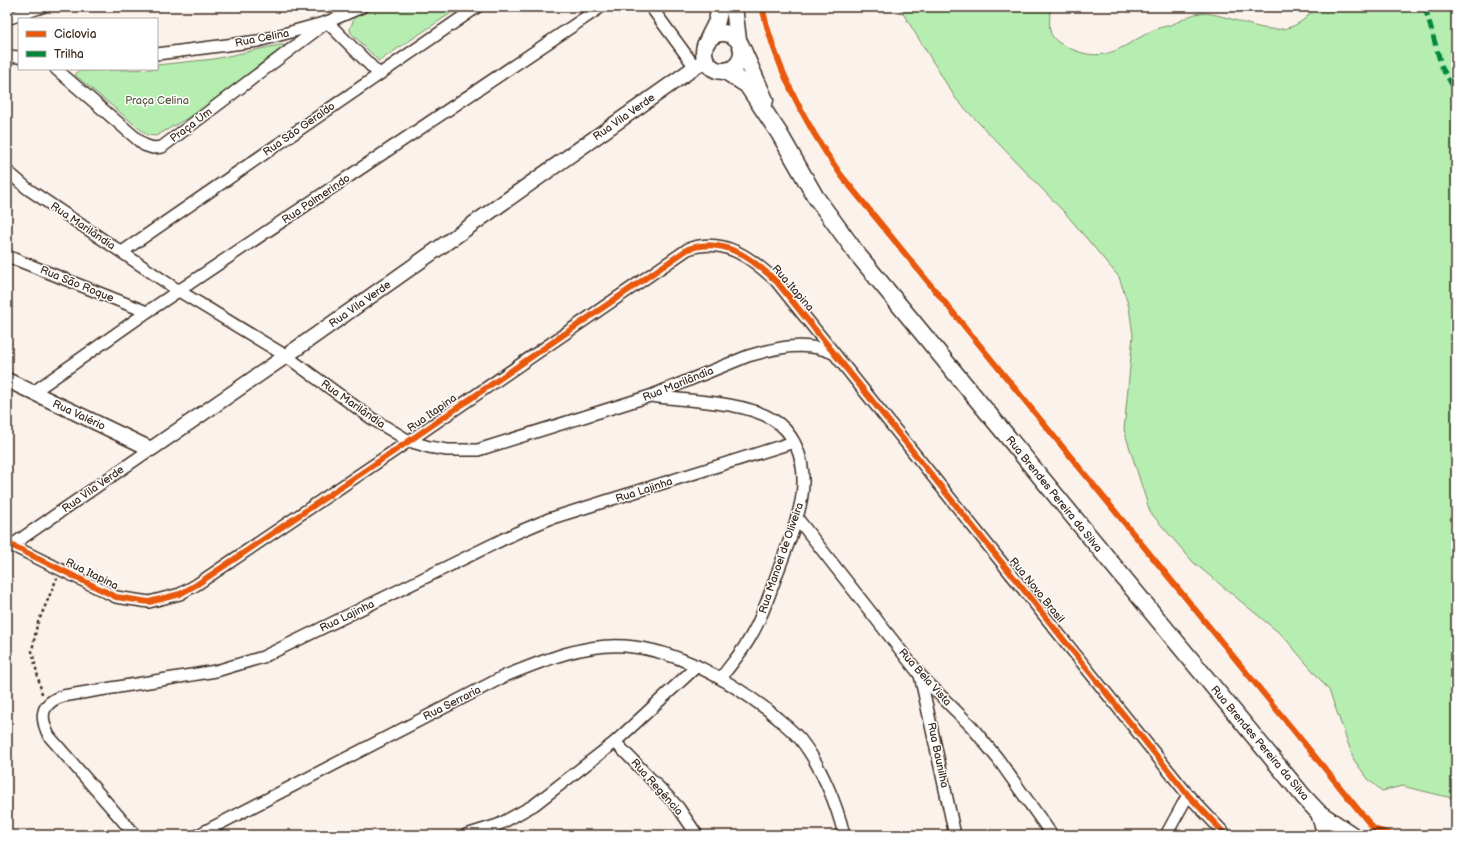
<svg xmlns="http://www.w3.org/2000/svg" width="1463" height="842" font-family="'Balsamiq Sans',sans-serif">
<rect width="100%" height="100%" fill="#fcf2ec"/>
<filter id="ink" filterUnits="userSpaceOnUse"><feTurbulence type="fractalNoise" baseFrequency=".025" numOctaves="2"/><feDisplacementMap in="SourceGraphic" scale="8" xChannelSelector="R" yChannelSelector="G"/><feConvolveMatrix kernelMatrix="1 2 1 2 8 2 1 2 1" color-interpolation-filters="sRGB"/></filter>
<g filter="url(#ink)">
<!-- green -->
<g fill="#b6eeb1" stroke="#788c68">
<path d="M369,7H460L379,61L351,33L350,29L355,16Z"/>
<path d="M899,7H1050C1050,30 1045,37 1069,48C1108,66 1123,44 1156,29C1161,27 1168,26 1173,24C1183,20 1194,12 1204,13C1245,17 1284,51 1315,7H1456V799L1402,786L1382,791L1368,779L1354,760L1329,690L1283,636L1193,562L1150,512L1124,430L1133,335L1129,307L1119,277L1066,214L956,99Z"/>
<path d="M279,45H284V49L200,111L156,136L147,135L75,75L78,71L157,69V65L214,59Z"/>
</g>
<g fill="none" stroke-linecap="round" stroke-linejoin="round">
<defs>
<g id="minor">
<path d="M651,7L695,67"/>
<path d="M7,19L42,7"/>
<path d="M157,54L258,41L327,22L362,7"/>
<path d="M7,56L19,57"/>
<path d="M56,69L144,145L153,148L162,147L327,22L379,74"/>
<path d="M7,171L28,189L179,291L286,356L371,418L409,441L429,447L447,450H478L650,396L748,356C776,348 805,340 833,353"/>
<path d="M122,252L477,7"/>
<path d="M7,256L147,312"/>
<path d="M32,393L147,312L601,7"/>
<path d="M651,396C686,401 742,401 772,419C783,425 791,435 796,446C814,486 794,527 780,566C771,589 764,614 751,636C743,651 731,664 721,678"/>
<path d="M797,518L920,675L971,726L998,759L1052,835"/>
<path d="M7,543L116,597L149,602L180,594L196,585L409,441L688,249C724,236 753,259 777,282L1188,795L1226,835"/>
<path d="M12,545L151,449"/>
<path d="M920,675L955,835"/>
<path d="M615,742L678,807L697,835"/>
<path d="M135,835L49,736C39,716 41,703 63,696L216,671L263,657L516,533L549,519L794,442"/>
<path d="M198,835L505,676C542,661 584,643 625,646C678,650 727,679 769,711C779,720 791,729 800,739C820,764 837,804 844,835"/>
<path d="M466,835L498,825L534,805L615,742L697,666"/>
<path d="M1166,835L1188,795"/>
</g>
<path id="tertiary" d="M7,380L151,449L286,356L705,60"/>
<g id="secondary">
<path d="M734,7L738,40"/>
<circle cx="723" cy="52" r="19"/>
<path d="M708,39L717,21L720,7"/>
<path d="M742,48L765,100"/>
<path d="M725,71L747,85L779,133L815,196L858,255L1304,797L1319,813L1352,835"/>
<path d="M1319,813L1324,829V835"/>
</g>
</defs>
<!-- minor casing -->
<use href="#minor" stroke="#3b2a1e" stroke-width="14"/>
<!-- tertiary casing -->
<use href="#tertiary" stroke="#3b2a1e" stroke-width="17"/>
<!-- secondary casing -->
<use href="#secondary" stroke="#3b2a1e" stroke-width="19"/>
<!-- path -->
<path stroke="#3b2a1e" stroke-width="2.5" stroke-dasharray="3 3" stroke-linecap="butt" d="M42,694L32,651L37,625L57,578"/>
<!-- minor -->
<use href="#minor" stroke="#fff" stroke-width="11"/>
<!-- tertiary -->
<use href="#tertiary" stroke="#fff" stroke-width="14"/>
<!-- secondary -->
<use href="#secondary" stroke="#fff" stroke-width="16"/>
<!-- quiet -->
<path stroke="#00873e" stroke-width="5" stroke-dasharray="10 5" stroke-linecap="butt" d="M1425,7L1442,68L1456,91"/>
<defs>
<g id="cycleway">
<path d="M762,7C776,68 805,124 841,175L1374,829L1394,835"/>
<path d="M7,543L116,597L149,602L180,594L196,585L409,441L688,249C724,236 753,259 777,282L1188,795L1226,835"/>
</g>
</defs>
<!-- cycleway casing -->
<use href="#cycleway" stroke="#fff" stroke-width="8"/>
<!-- cycleway -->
<use href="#cycleway" stroke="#e8590c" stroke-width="6"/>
</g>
</g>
<g text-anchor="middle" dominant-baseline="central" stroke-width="3" stroke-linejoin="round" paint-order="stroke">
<!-- street labels -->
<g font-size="11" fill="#3b2a1e" stroke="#fff">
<text transform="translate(262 38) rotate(-11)">Rua Celina</text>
<text transform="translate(624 117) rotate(-35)">Rua Vila Verde</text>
<text transform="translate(191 125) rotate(-37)">Praça Um</text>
<text transform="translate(299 129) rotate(-35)">Rua São Geraldo</text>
<text transform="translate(316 199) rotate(-34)">Rua Palmerindo</text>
<text transform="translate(83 226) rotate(34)">Rua Marilândia</text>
<text transform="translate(77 284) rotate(22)">Rua São Roque</text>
<text transform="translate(793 288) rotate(49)">Rua Itapina</text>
<text transform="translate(360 304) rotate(-35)">Rua Vila Verde</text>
<text transform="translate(678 384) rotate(-22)">Rua Marilândia</text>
<text transform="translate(353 404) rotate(35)">Rua Marilândia</text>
<text transform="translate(432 413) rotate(-35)">Rua Itapina</text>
<text transform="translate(79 415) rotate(25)">Rua Valério</text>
<text transform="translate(93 489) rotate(-35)">Rua Vila Verde</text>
<text transform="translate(644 490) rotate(-18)">Rua Lajinha</text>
<text transform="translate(1054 494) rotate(51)">Rua Brendes Pereira da Silva</text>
<text transform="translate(781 558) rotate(-71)">Rua Manoel de Oliveira</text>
<text transform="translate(92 574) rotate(26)">Rua Itapina</text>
<text transform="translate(1037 590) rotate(51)">Rua Novo Brasil</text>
<text transform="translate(347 616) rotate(-26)">Rua Lajinha</text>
<text transform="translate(925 677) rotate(48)">Rua Bela Vista</text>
<text transform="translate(452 703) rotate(-27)">Rua Serraria</text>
<text transform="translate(1260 743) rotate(50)">Rua Brendes Pereira da Silva</text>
<text transform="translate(938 755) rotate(78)">Rua Baunilha</text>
<text transform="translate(657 787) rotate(48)">Rua Regência</text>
</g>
<!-- park labels -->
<g font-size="11" fill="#5a5b43" stroke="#fff">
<text x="157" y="100">Praça Celina</text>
</g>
</g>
<!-- margin -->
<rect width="1463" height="842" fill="none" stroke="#fff" stroke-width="24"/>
<rect x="12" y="12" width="1439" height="818" fill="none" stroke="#3b2a1e" stroke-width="1.5" filter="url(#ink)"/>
<!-- legend -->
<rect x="18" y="18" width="140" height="52" fill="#ffffff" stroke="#b1aaa5"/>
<rect x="26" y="31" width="20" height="6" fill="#e8590c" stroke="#b1aaa5"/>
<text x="54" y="38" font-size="12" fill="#3b2a1e">Ciclovia</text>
<rect x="26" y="51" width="20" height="6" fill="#00873e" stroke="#b1aaa5"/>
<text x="54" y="58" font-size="12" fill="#3b2a1e">Trilha</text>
</svg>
